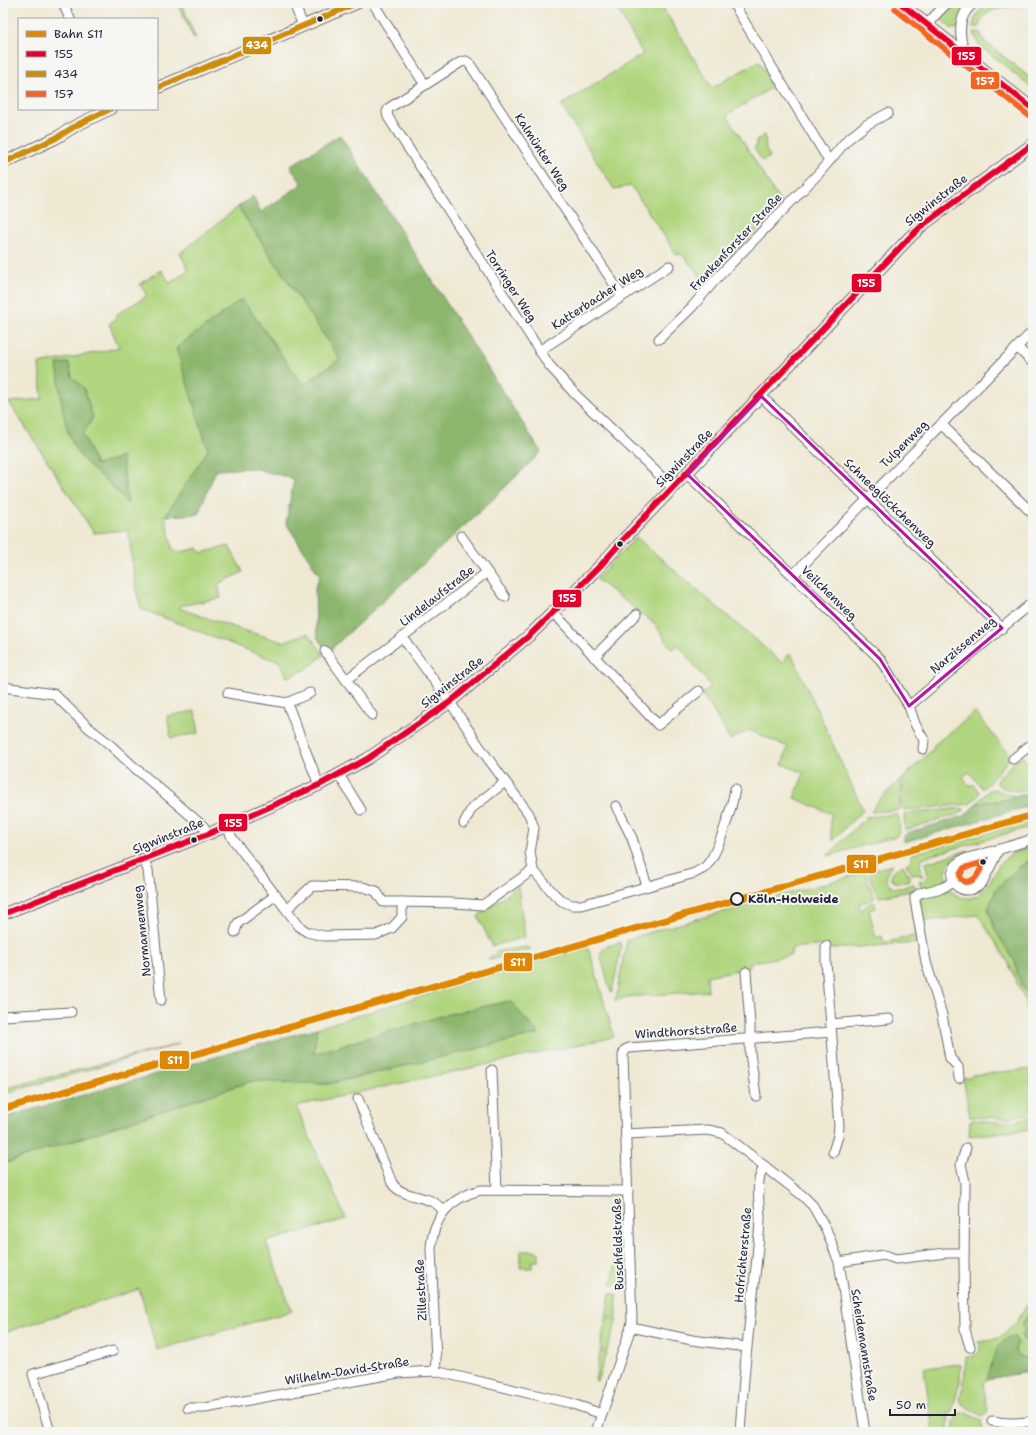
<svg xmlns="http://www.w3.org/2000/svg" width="1036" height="1435" font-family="'Shantell Sans',sans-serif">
<rect width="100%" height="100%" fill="#f6f6f2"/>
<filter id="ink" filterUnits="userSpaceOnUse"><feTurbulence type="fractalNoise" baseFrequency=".025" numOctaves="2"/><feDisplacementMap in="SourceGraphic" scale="8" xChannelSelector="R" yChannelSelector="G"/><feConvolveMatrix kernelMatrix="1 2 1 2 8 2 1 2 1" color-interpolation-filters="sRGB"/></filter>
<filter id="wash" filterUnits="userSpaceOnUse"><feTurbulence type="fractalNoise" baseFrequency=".012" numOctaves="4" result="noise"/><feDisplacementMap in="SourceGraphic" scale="16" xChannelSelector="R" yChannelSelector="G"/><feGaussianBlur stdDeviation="0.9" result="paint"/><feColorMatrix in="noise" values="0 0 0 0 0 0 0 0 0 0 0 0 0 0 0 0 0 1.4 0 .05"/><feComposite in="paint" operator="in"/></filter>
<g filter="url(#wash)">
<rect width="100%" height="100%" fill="#efe9d4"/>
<!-- green -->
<g fill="#b0d57e" stroke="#697c5c">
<path d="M181,3L196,38L194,39L178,4Z"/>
<path d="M614,3H660L712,88L759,61L774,86L727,115L782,205L713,275L700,276L682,254L677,255L631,186L614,189L561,105L643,54Z"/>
<path d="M961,3H969L957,29L951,28L941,19L947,12Z"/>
<path d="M994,3H1033V4C1015,7 983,4 979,27H973C974,15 982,5 994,3Z"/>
<path d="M980,32L984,41L1033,80V89L979,45L974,33Z"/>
<path d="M765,135L766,150L770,157L762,161L754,148L756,146V141Z"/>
<path d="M238,207L340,359L303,386L242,299L208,450L198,514L165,516L173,550L181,552L198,548L201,553L229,546L243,572L218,584L221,598L180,606L181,609L239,629L283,642L308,633L324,655L305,670L287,677L280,661L268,658L141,609L136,589L128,530L94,533L9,402L42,399L39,364L104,351L119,347L109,324L114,320L117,314L147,296L140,284L161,270L170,283L188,270L180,253Z"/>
<path d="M636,537L781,662L791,653L863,810L832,841L830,819L832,814L794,798L804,773L782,764L788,747L749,730L730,740L717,717L702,694L711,686L678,645L672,650L655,624L596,579Z"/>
<path d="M195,711L199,733L171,738L167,716Z"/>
<path d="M975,712L1011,757L984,788H982L969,772L963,777L970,786L973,784L980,793L970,804L904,810L901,807L904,777L933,749L934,745Z"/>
<path d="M1022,756L1033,770V788C1019,792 1012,792 999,786L996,781L1008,768Z"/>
<path d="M902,778L899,810L871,812L877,802Z"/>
<path d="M994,789L1007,794L1016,796L1000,801L986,802L976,804L989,790Z"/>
<path d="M963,808L964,811L959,814L905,830L904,816L905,814Z"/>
<path d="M897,814C901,821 900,830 897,836L827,856L866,817Z"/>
<path d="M1033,820V826L922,858L920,864L923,876H921L917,874L913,875L906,864L911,861V854Z"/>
<path d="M1033,847V1046L1025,1001L1008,962L978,915L924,921L920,904L922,897L950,889C954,894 959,897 965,898C987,900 990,873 1003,861C1011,852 1022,850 1033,847Z"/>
<path d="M968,850L969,852C953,857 944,864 946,881L941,885L922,889L919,882C931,879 927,872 925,863Z"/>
<path d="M973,860V861L971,866L966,863L958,878L963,880L966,886L958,880C955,868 963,864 973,860Z"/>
<path d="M892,865C884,873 884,888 898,888C904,888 909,885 914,884L916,890L879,897L874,889L869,871Z"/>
<path d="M903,865L910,877V880C903,882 896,886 891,878L892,872Z"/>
<path d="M866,872L871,890L875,898L859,904L860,911L869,903L874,902L876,908L869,910L876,938L882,936L884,943L916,935L915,928L918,943L829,949L828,945L792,948L791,955L749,963V968L707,976L708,991L627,997L615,1001L620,984L618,986L627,940L647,933Z"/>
<path d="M518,886L525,937L492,946L478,916Z"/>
<path d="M621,942V948L612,992L611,993L600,954L605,947Z"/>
<path d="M527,947L531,949L489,960V958L498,951Z"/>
<path d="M587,947L591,956L614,1037L296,1106L346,1219L266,1242L292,1311L157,1350L139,1289L3,1333V1164L252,1081L328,1084L538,1034L510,1001L445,1015L313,1054L317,1028L493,974Z"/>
<path d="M179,1044L3,1094V1089Z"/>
<path d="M1030,1069L1033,1112L1009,1118L970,1117L963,1078L971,1077L972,1075Z"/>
<path d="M1033,1115V1129L969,1136L970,1121H972V1120L1000,1122L1015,1121Z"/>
<path d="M620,1242H621L623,1278L616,1286L611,1285Z"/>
<path d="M521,1251H536L539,1253V1261H532V1268H520Z"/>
<path d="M610,1293L616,1294L617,1317L606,1316Z"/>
<path d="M1033,1295V1371L987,1379L983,1384L988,1411L983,1416L962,1405L960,1398L964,1383L966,1357C977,1357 984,1351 978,1341L1000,1338L1016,1323Z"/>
<path d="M606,1318L617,1319L607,1351L600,1350Z"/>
<path d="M600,1352L607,1353L597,1381L595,1380Z"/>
<path d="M961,1364L960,1382L951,1414H949L948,1418L949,1419L948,1432H933L924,1368Z"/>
<path d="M966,1412L981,1420L983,1432H953C954,1422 954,1413 966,1412Z"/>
</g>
<!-- forest -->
<g fill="#8cb66d" stroke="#576c54">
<path d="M340,135L541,452L487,505L328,652L318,639L316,629L315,587L320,576L286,523L294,479L253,468L216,470L198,514L165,516L208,450L176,348L242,299L303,385L340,359L238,207L253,196L261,212L302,184L290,166Z"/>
<path d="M69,363L72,377L84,388L93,418L83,434L96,465L122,457L128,504C122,498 117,491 111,485C99,474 83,463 75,448C61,422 61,392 57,364Z"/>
<path d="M1033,793V805L904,842V836L907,833L964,816L976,804L986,802L1000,801L1016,796Z"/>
<path d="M1033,857V993L1025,991L1017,974L1015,962L995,930L988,909L996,889L1018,868Z"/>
<path d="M510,1001L539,1034L328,1084L252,1081L3,1164V1118L317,1028L313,1054L445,1015Z"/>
<path d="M1033,1301V1350L1030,1341L1023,1340L1021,1335L1025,1331L1022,1324L1029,1313Z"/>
<path d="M1008,1337H1015L1017,1343L1015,1351L1021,1357L1027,1358L1033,1366V1371L987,1379L997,1348Z"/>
</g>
</g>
<g filter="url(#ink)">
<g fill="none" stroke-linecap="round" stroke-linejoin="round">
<defs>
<g id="minor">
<path d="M63,3L70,19"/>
<path d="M294,3L303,26"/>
<path d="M373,3L425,85"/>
<path d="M733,3L829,161"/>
<path d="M927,24L947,3"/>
<path d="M966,56C959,38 956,16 974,3"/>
<path d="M622,296L469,63L466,61L461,62L389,108L387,112L388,117L549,365L575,394L673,488"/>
<path d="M659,339L692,307L716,279L819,173L847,140L866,125L888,113"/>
<path d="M1017,347L1033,363"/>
<path d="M539,351L669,266"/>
<path d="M761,396L1002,628"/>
<path d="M941,424L1033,514"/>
<path d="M687,474L880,659L909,706L915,724L924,740L923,749"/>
<path d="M461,536L505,597"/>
<path d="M793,575L1033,331"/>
<path d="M553,612L658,725L699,691"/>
<path d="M403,638L450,702L481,749L529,814L534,828L530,852L533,870L554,894L562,901L572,905H581L695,873C698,871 703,869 705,867C718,855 732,807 735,789"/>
<path d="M325,651L372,715"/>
<path d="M594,657L637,614"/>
<path d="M346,680L486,573"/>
<path d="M3,687L54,694L89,728L108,743L134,767L204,827L208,834"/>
<path d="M228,693L287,703L319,785"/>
<path d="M287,703L310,693"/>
<path d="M909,706L1033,602"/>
<path d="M1013,759L1033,743"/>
<path d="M339,775L361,810"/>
<path d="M616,806L632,838L647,886"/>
<path d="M464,823L472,808L505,782"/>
<path d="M227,826L232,838L299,926L307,932L324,936L376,935L392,928L402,917V902L454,903L483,905L533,870"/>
<path d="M999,849L982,883C966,900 944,883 955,867C955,866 958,863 959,862C964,858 973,857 979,855C997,850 1015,845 1033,839"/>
<path d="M144,860L148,870L161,1000"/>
<path d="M954,882L942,888L920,893L915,897V900L926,962L942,1015L950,1058L958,1067L959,1078"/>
<path d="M287,909L312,886L363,887L376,891L383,902H402"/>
<path d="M235,932L238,923L276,895"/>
<path d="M826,946V962L839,1126L838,1136L833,1152"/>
<path d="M746,972L750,1024V1053L756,1096"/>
<path d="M3,1016L71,1012"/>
<path d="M831,1024L889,1019"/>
<path d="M492,1070L497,1190"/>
<path d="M358,1099L392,1183C400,1196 418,1195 431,1201C436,1203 440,1207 444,1211"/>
<path d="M626,1134L708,1130L722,1133L803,1196L813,1206L826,1229L839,1262L865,1432"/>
<path d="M966,1148L961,1164L965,1182L964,1260L965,1330L970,1347"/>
<path d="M839,1262L884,1255L896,1259L945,1253H964"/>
<path d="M631,1327L692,1340L746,1347"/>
<path d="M435,1371L436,1360L431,1249C433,1216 450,1198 481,1190L628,1191"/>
<path d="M188,1408H205L398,1373L435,1371L570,1403L602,1414"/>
<path d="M992,1421C1007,1424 1018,1424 1033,1421"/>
<path d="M50,1432L33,1374L113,1351"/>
<path d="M596,1432L631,1327L632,1320L623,1055L625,1050L629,1048L831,1032"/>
<path d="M740,1432C742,1404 744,1375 747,1347C751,1304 758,1262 760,1219C760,1202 754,1180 765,1166"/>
</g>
<g id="tertiary">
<path d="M900,3L1033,109"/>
<path d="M157,88L357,3"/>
<path d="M3,163L56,138L77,125L110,109"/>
<path d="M3,914L208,834L319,785L367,759L450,702L531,634L601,565L623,540L732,426L910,237L924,224L1033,144"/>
</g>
</defs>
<!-- minor casing -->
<use href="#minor" stroke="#6a6871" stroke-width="11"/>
<!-- tertiary casing -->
<use href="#tertiary" stroke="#6a6871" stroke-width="13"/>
<!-- minor -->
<use href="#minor" stroke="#fff" stroke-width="9"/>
<!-- tertiary -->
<use href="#tertiary" stroke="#fff" stroke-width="11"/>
<defs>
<g id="bus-1">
<path d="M900,3L1033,109"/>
<path d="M3,914L208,834L319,785L367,759L450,702L531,634L601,565L623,540L910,237L924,224L1033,144"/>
</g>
<g id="bus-2">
<path d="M157,88L357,3"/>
<path d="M3,163L56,138L77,125L110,109"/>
</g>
<g id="bus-3">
<path d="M895,9L1028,115"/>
<path d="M984,862C979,871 977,882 965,882L961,879L960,875L964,868Z"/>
</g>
</defs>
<!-- bus-1 casing -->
<use href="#bus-1" stroke="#f6f6f2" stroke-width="9"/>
<!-- bus-2 casing -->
<use href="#bus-2" stroke="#f6f6f2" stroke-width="9"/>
<!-- bus-3 casing -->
<use href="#bus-3" stroke="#f6f6f2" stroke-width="9"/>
<!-- bus-1 -->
<use href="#bus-1" stroke="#e4002b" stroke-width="6"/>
<!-- bus-2 -->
<use href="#bus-2" stroke="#cc8c0c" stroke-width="6"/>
<!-- bus-3 -->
<use href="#bus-3" stroke="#f26522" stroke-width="6"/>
<defs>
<path id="rail-1" d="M3,1109L1033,815"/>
</defs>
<!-- rail-1 casing -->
<use href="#rail-1" stroke="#f6f6f2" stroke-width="10"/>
<!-- rail-1 -->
<use href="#rail-1" stroke="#de8706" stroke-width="7"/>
</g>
</g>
<!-- marked area -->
<path fill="none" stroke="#b5179e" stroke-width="3" stroke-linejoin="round" d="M761,396L1002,628L909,706L880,659L687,474Z"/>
<!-- markers -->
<g fill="#22223b" stroke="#f6f6f2" stroke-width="1.5">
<circle cx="320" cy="19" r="3.5"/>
<circle cx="620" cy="544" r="3.5"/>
<circle cx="194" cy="840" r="3.5"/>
<circle cx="983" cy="862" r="3.5"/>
</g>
<circle fill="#f6f6f2" stroke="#22223b" stroke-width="2" cx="737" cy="899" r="6"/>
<g text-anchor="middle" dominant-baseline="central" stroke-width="4" stroke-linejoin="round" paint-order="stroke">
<!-- street labels -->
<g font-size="12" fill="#22223b" stroke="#f6f6f2">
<text transform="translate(542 152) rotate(57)">Kalmünter Weg</text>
<text transform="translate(936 200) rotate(-38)">Sigwinstraße</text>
<text transform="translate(736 242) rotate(-47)">Frankenforster Straße</text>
<text transform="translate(511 286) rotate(57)">Torringer Weg</text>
<text transform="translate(597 298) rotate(-33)">Katterbacher Weg</text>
<text transform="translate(904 444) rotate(-45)">Tulpenweg</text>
<text transform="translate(684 458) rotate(-46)">Sigwinstraße</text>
<text transform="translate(890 503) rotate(44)">Schneeglöckchenweg</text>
<text transform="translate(829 593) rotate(44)">Veilchenweg</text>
<text transform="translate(437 596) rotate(-38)">Lindelaufstraße</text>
<text transform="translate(963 645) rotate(-40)">Narzissenweg</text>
<text transform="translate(452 682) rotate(-38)">Sigwinstraße</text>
<text transform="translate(168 836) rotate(-22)">Sigwinstraße</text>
<text transform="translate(142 931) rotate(-96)">Normannenweg</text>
<text transform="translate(686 1031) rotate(-4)">Windthorststraße</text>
<text transform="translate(618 1244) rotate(-92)">Buschfeldstraße</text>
<text transform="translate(743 1255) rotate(-85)">Hofrichterstraße</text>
<text transform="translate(421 1290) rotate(-93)">Zillestraße</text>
<text transform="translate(864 1345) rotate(81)">Scheidemannstraße</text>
<text transform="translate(347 1371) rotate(-9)">Wilhelm-David-Straße</text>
</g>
<!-- stop labels -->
<g font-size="12" font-weight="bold" fill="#22223b" stroke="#f6f6f2" text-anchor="start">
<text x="748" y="899">Köln-Holweide</text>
</g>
</g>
<g stroke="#f6f6f2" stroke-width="1.5">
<rect x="242" y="36" width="30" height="19" rx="4" fill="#cc8c0c"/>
<rect x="951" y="46" width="31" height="20" rx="4" fill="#e4002b"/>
<rect x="970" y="71" width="30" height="19" rx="4" fill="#f26522"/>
<rect x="851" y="273" width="31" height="20" rx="4" fill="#e4002b"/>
<rect x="552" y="589" width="30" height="19" rx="4" fill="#e4002b"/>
<rect x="218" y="813" width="30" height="19" rx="4" fill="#e4002b"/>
<rect x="846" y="854" width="31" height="20" rx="4" fill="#de8706"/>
<rect x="503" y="952" width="30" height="20" rx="4" fill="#de8706"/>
<rect x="159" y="1050" width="31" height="20" rx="4" fill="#de8706"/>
</g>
<g font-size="11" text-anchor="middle" font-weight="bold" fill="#fff">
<text x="257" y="49">434</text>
<text x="966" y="60">155</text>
<text x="985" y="85">157</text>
<text x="866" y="287">155</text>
<text x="567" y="602">155</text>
<text x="233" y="827">155</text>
<text x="861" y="868">S11</text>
<text x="518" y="966">S11</text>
<text x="175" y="1064">S11</text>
</g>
<!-- margin -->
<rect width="1036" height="1435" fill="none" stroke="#f6f6f2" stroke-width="16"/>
<!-- legend -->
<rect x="18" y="18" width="140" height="92" fill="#f6f6f2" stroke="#a1a1a9"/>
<rect x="26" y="31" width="20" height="6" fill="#de8706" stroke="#a1a1a9"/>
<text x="54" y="38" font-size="12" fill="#22223b">Bahn S11</text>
<rect x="26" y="51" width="20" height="6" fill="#e4002b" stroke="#a1a1a9"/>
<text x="54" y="58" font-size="12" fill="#22223b">155</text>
<rect x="26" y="71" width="20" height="6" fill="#cc8c0c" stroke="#a1a1a9"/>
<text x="54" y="78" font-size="12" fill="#22223b">434</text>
<rect x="26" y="91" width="20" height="6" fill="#f26522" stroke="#a1a1a9"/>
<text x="54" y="98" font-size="12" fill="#22223b">157</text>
<!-- scale -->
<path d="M890 1409v6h65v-6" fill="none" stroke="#22223b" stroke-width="2"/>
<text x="896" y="1409" font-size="12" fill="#22223b" stroke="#f6f6f2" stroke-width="3" paint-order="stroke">50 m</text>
</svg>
